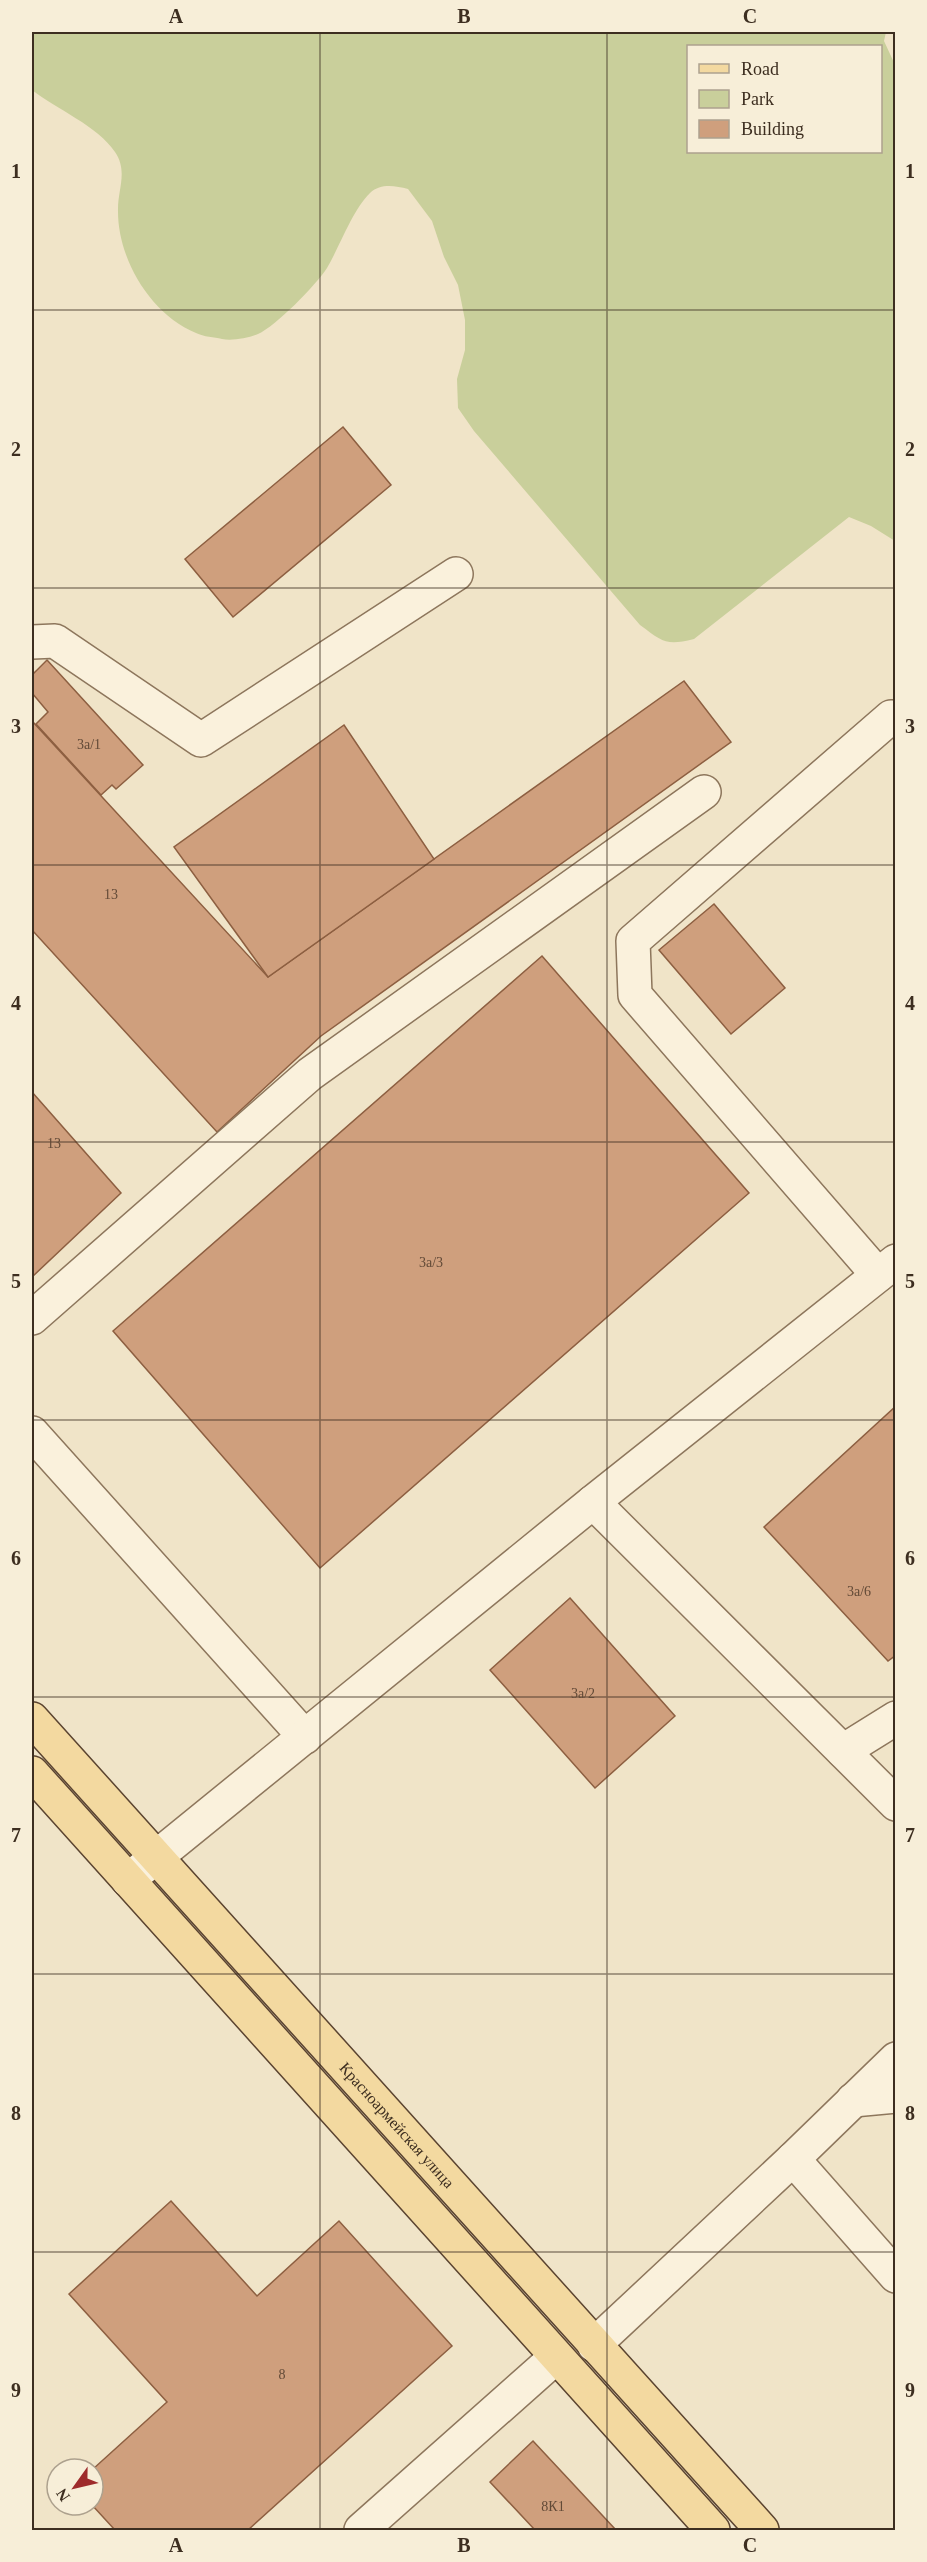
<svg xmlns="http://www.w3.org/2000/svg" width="927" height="2562" font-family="'Times New Roman',serif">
<rect width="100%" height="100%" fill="#f0e4c8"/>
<!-- green -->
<path fill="#c9cf9b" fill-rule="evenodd" d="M32,32H886L884,41L896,67L895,541L871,526L849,517L694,639C666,646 663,642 640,625L474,431L458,408L457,379L465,350V320L458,285L444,257L432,221L408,189C395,186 381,183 370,193C353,209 339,248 327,268C316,285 276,326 258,334C249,338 232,341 222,339C214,337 204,337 196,333C150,314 117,258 118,209C118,189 128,171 115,152C98,126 56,109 32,90ZM688,46H880V152H688Z"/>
<!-- building -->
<g fill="#cf9f7d" stroke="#8d5f41" stroke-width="1.5">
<path d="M343,427L391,485L233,617L185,559Z"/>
<path d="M47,660L143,765L116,789L112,785L101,795L36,724L48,712L32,693V675Z"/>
<path d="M684,681L731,742L321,1036L217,1132L32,930V721L268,977Z"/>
<path d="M344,725L434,859L268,977L174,847Z"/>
<path d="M714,904L785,988L731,1034L659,950Z"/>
<path d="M542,956L749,1193L320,1568L113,1331Z"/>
<path d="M32,1092L121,1193L32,1277Z"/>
<path d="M896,1406V1655L888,1661L764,1527Z"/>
<path d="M570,1598L675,1716L595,1788L490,1670Z"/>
<path d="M171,2201L257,2296L339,2221L452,2346L248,2530H115L92,2505L93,2469L167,2402L69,2294Z"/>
<path d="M533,2441L616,2530H535L490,2482Z"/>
</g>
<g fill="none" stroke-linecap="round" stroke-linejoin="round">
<defs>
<g id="minor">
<path d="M32,642L55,641L201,740L456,574"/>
<path d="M878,1275L635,995L633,941L891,717"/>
<path d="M32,1318L310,1074L704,792"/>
<path d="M32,1433L305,1737"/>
<path d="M593,1502L896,1804"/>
<path d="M843,1751L896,1718"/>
<path d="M128,1880L593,1502L896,1261"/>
<path d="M853,2100L896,2096"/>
<path d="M793,2159L896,2276"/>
<path d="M594,2345L793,2159L896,2059"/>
<path d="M361,2530L556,2357"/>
</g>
<g id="major">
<path id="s1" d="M32,1719L762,2530"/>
<path d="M32,1773L713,2530"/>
</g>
</defs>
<!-- minor casing -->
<use href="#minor" stroke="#8d765c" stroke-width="36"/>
<!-- major casing -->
<use href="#major" stroke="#5b4430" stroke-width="36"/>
<!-- minor -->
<use href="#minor" stroke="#faf1dc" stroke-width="33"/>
<!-- major -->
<use href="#major" stroke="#f3d9a0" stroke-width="33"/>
</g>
<!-- grid -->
<path fill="none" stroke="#3d2e20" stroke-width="1.5" stroke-opacity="0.55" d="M320,32V2530M607,32V2530M32,310H896M32,588H896M32,865H896M32,1142H896M32,1420H896M32,1697H896M32,1974H896M32,2252H896"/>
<g text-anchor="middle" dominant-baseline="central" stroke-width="6" stroke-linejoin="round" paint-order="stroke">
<!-- number labels -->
<g font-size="14" fill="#624a37">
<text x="89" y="744">3а/1</text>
<text x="111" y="894">13</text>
<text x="54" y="1143">13</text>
<text x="431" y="1262">3а/3</text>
<text x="859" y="1591">3а/6</text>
<text x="583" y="1693">3а/2</text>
<text x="282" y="2374">8</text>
<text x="553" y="2506">8К1</text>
</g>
<!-- street labels -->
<g font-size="16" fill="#3d2e20" stroke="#f7eed8">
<text stroke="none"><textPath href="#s1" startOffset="546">Красноармейская улица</textPath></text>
</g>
</g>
<!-- border -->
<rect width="927" height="2562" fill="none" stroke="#f7eed8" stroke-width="66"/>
<!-- legend -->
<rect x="687" y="45" width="195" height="108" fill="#f7eed8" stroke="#ada18e" stroke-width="1.5"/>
<rect x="699" y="64" width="30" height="9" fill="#f3d9a0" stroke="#ada18e" stroke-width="1.5"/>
<text x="741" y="75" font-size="18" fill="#3d2e20">Road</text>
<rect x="699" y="90" width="30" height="18" fill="#c9cf9b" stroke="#ada18e" stroke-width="1.5"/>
<text x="741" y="105" font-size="18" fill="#3d2e20">Park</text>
<rect x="699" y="120" width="30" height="18" fill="#cf9f7d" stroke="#ada18e" stroke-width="1.5"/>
<text x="741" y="135" font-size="18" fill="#3d2e20">Building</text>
<!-- north arrow -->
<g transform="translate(75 2487) rotate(236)"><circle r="28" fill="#f7eed8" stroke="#ada18e" stroke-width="1.5"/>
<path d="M0-4.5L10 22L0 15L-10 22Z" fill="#9e2a2b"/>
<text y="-9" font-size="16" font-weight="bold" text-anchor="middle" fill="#3d2e20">N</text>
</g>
<rect x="33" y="33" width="861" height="2496" fill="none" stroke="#3d2e20" stroke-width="2"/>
<g font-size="20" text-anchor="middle" font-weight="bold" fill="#3d2e20">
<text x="176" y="23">A</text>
<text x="464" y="23">B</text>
<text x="750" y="23">C</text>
<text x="16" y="178">1</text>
<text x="910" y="178">1</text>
<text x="16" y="456">2</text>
<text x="910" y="456">2</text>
<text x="16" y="733">3</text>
<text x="910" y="733">3</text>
<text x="16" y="1010">4</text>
<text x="910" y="1010">4</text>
<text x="16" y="1288">5</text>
<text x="910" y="1288">5</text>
<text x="16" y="1565">6</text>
<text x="910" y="1565">6</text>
<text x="16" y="1842">7</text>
<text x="910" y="1842">7</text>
<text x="16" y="2120">8</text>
<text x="910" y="2120">8</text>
<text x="16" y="2397">9</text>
<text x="910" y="2397">9</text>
<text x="176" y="2552">A</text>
<text x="464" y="2552">B</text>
<text x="750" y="2552">C</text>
</g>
</svg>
